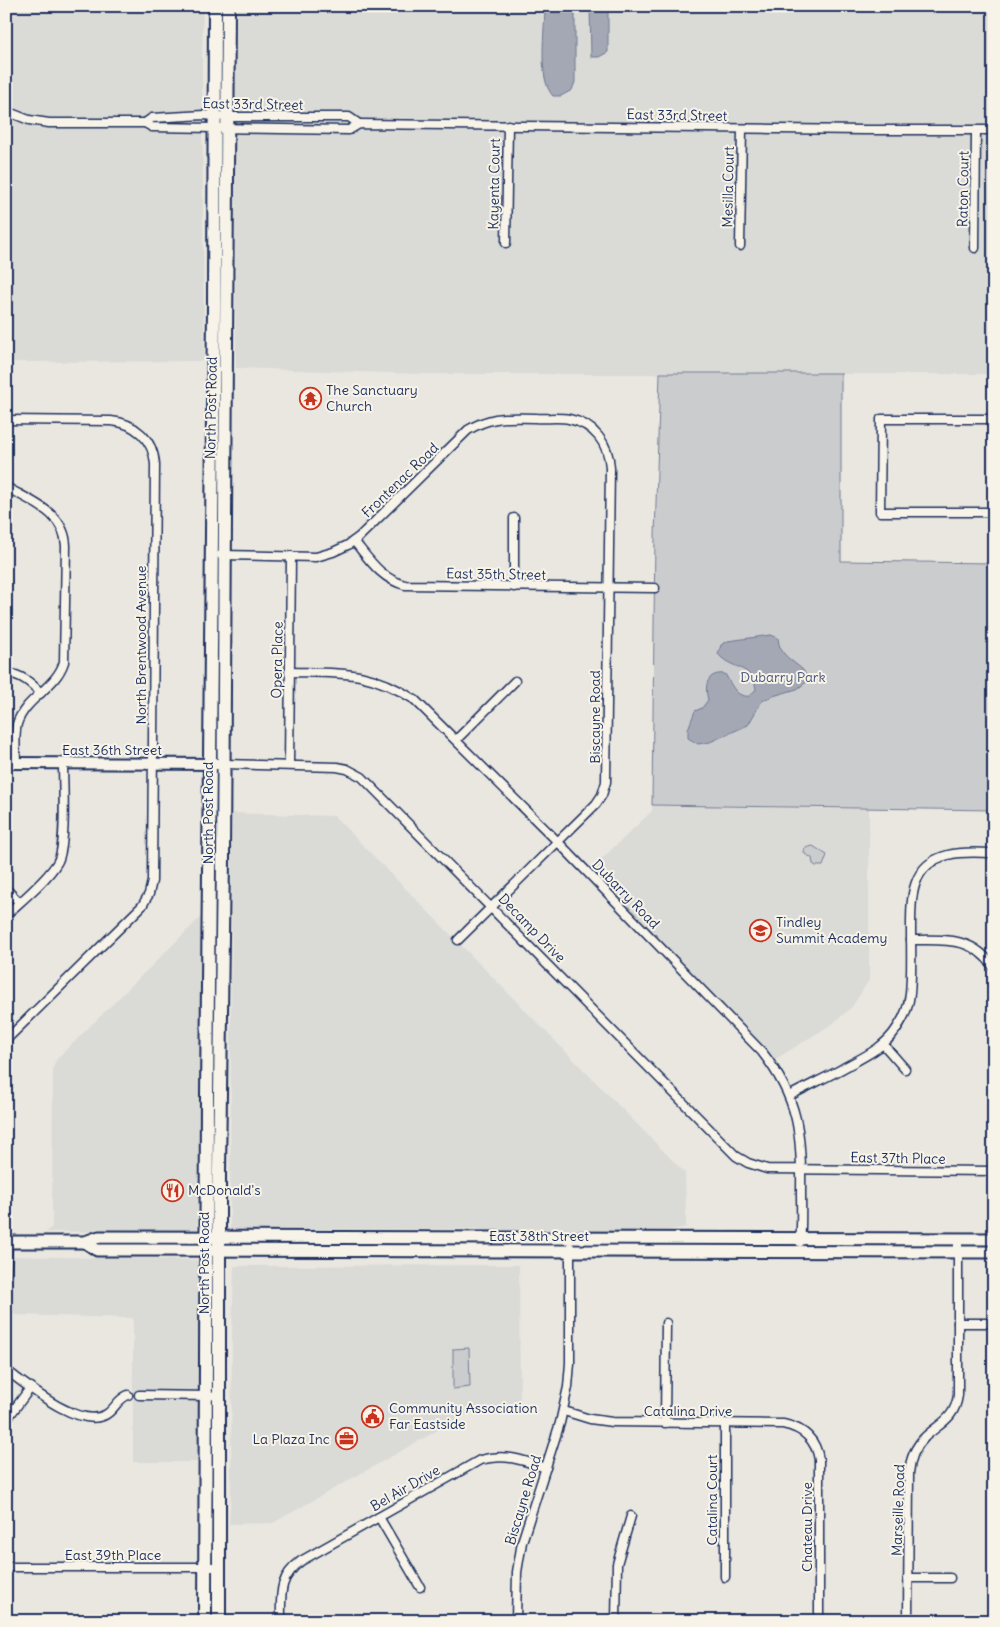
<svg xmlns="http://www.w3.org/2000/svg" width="1000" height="1627" font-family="Delius,sans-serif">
<rect width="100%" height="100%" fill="#eae7e0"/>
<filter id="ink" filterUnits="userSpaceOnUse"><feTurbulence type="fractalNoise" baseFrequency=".02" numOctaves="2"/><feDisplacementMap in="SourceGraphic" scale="10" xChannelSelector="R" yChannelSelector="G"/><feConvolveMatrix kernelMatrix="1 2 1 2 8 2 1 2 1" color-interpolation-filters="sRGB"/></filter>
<g filter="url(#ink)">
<!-- built -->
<g fill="#dadad6">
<path d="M6,6H203L202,64L204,361L6,362Z"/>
<path d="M237,6H994V374H423L236,368L235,108Z"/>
<path d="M652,805L869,809V980L852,1007L832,1024L774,1060L761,1044L591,869L652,811Z"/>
<path d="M232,813L334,816L685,1173L686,1227L670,1230L524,1232L474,1229H230Z"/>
<path d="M201,917L204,920L197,1230L46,1232L52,1227L53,1068L56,1060Z"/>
<path d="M6,1256L202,1260L201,1462H133V1318L14,1315L6,1308Z"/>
<path d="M519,1265L520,1411L470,1412L273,1523L229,1524L231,1493L232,1334L234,1266Z"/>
</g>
<!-- green -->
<g fill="#cbcccd" stroke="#737e96">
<path d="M660,373H841V561L994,563V810L652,805L655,536Z"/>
<path d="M813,846L827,855L823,866H816L813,864L812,858L805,854L804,852L805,848Z"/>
<path d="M469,1348L470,1387L453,1389V1349Z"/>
</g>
<!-- water -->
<g fill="#a3a8b4" stroke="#6d7892">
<path d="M545,6H575V82L572,90L561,96H553C537,79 545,30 545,6Z"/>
<path d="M590,6H608V52L599,57H591Z"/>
<path d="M771,635L778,638C779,655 792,660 803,670C805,673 807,678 808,681L797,689L773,696L762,701L748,725L710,742L698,744L688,738V729L695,711L702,708L708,700C704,685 707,672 725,674C732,685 736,698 750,696L756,689C752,664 731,670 718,654L721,645L728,641Z"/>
</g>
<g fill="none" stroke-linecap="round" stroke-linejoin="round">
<defs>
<g id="minor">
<path d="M6,111L29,120L49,123H145L152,127L349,130L359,124L865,130H994"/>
<path d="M145,123L152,118L204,115L228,117H349L359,124"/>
<path d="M506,243L508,125"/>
<path d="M740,246L742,129"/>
<path d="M975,248L976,130"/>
<path d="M994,419H881L880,512H994"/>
<path d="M6,420L111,421C135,423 153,439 155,464L152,881L149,894L142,906L6,1040"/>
<path d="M6,487C32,502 65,513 66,546L64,662C56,688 25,698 17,724C14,736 16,751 16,763"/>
<path d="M354,541C369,559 381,579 405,585L655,588"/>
<path d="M221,555L316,557L333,552L348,545L359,537L468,430C493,415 507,418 535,418C546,419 558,417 569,419C594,424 609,444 610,468L606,782L602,795L596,804L458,940"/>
<path d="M514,587V518"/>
<path d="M289,672C342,673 369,670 415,700L558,842L762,1052C799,1099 802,1135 801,1192C801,1208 802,1225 800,1242"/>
<path d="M6,673C21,674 31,683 41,693"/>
<path d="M456,740L515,681"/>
<path d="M224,764L337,767L347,769L362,777L736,1156L748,1163L767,1169L994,1171"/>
<path d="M289,765L291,556"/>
<path d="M6,889L19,902"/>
<path d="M6,915C21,901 47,880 57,863C67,848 63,785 63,764"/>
<path d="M911,940C945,940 973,936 994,968"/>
<path d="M883,1044L905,1069"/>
<path d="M789,1096C806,1087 823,1079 840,1070C861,1058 884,1049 897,1028C904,1018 909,1005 910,993C912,972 911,950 911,928C911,897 911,864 948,855C963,851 979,853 994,853"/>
<path d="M6,1275L8,1242"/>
<path d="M958,1323H994"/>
<path d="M6,1370C27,1385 78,1429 105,1415C115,1410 116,1400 128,1395"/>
<path d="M139,1395L210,1396"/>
<path d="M564,1411L590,1419L612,1422L783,1424C803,1428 816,1439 819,1460V1621"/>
<path d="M10,1415L31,1387"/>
<path d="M665,1423L666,1323"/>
<path d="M379,1517L420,1587"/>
<path d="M6,1567H219"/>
<path d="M725,1577V1423"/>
<path d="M908,1578H950"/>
<path d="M281,1621C281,1595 278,1578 301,1561L480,1460C504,1453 523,1460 546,1468"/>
<path d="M516,1621L517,1572L522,1542L560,1423L568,1387L570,1363V1247"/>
<path d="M616,1621L617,1564L631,1516"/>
<path d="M908,1621L909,1473C910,1460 915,1447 925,1437C940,1423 955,1419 958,1395V1239"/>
</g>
<path id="tertiary" d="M6,763L224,764"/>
<g id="secondary">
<path d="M6,1242H85L99,1237L994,1239"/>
<path d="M85,1242L97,1250H141L994,1252"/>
</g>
<g id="primary">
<path d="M205,1621L207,1097L214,307L215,6"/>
<path d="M219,1621V1171L223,859L228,6"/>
</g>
</defs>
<!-- minor casing -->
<use href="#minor" stroke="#1b2f5e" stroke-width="11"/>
<!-- tertiary casing -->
<use href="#tertiary" stroke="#1b2f5e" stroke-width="14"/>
<!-- secondary casing -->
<use href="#secondary" stroke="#1b2f5e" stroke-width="15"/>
<!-- primary casing -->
<use href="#primary" stroke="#1b2f5e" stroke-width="16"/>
<!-- minor -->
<use href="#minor" stroke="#f7f3e8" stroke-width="8"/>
<!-- tertiary -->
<use href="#tertiary" stroke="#f7f3e8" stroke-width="10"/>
<!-- secondary -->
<use href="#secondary" stroke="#f7f3e8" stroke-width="11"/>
<!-- primary -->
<use href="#primary" stroke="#f7f3e8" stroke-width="12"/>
</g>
</g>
<!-- icons -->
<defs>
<symbol id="temple-ring" viewBox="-11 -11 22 22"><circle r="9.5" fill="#f7f3e8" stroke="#c8321e" stroke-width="1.5"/><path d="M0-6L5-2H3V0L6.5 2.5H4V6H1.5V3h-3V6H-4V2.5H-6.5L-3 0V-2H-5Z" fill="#c8321e"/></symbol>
<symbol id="school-ring" viewBox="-11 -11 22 22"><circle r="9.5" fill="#f7f3e8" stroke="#c8321e" stroke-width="1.5"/><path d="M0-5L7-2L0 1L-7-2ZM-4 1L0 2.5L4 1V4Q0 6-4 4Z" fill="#c8321e"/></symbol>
<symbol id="restaurant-ring" viewBox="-11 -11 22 22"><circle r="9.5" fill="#f7f3e8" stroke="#c8321e" stroke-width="1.5"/><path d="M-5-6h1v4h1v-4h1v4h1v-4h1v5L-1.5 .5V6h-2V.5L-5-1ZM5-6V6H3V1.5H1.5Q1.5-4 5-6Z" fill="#c8321e"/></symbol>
<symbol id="civic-ring" viewBox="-11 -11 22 22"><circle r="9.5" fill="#f7f3e8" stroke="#c8321e" stroke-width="1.5"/><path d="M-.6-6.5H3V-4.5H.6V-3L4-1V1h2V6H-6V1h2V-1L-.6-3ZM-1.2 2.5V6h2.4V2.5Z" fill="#c8321e"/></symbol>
<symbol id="office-ring" viewBox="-11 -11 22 22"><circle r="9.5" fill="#f7f3e8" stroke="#c8321e" stroke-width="1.5"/><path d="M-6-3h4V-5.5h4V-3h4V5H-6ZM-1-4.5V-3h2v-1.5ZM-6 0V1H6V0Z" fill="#c8321e"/></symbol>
</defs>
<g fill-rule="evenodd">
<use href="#temple-ring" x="298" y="386" width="25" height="25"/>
<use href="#school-ring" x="748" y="918" width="25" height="25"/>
<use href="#restaurant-ring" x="160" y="1178" width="25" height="25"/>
<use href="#civic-ring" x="360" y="1404" width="25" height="25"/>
<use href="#office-ring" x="334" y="1426" width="25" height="25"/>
</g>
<g text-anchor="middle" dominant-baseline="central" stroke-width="4" stroke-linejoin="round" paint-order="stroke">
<!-- street labels -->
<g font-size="14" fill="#1b2f5e" stroke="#f7f3e8">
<text transform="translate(253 104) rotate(1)">East 33rd Street</text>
<text transform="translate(677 115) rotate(1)">East 33rd Street</text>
<text transform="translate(494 184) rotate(-89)">Kayenta Court</text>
<text transform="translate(728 187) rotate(-89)">Mesilla Court</text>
<text transform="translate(963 189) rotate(-89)">Raton Court</text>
<text transform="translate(211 408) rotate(-89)">North Post Road</text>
<text transform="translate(400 480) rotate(-44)">Frontenac Road</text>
<text transform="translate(496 574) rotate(1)">East 35th Street</text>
<text transform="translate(141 645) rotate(-90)">North Brentwood Avenue</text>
<text transform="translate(277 660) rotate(-89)">Opera Place</text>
<text transform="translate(595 717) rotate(-90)">Biscayne Road</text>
<text x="112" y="750">East 36th Street</text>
<text transform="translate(208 813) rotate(-90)">North Post Road</text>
<text transform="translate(626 894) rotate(46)">Dubarry Road</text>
<text transform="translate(532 928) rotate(46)">Decamp Drive</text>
<text transform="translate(898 1158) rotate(1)">East 37th Place</text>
<text x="539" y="1236">East 38th Street</text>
<text transform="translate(204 1263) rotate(-90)">North Post Road</text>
<text x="688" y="1411">Catalina Drive</text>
<text transform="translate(405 1488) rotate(-30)">Bel Air Drive</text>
<text transform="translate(523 1500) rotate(-73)">Biscayne Road</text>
<text transform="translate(712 1500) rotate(-90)">Catalina Court</text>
<text transform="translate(898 1510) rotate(-88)">Marseille Road</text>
<text transform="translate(807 1527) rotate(-90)">Chateau Drive</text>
<text x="113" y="1555">East 39th Place</text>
</g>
<!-- poi labels -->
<g font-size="14" fill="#1b2f5e" stroke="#f7f3e8" text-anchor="start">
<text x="326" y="390">The Sanctuary<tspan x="326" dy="16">Church</tspan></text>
<text x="776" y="922">Tindley<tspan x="776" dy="16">Summit Academy</tspan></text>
<text x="188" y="1190">McDonald's</text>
<text x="389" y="1408">Community Association<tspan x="389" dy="16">Far Eastside</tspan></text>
<text x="330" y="1439" text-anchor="end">La Plaza Inc</text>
</g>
<!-- park labels -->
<g font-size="14" fill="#47567a" stroke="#f7f3e8">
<text x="783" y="677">Dubarry Park</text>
</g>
</g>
<!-- margin -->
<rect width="1000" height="1627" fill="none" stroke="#f7f3e8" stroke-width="25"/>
<rect x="12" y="12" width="975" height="1602" fill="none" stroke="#1b2f5e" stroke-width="2" filter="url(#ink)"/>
</svg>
